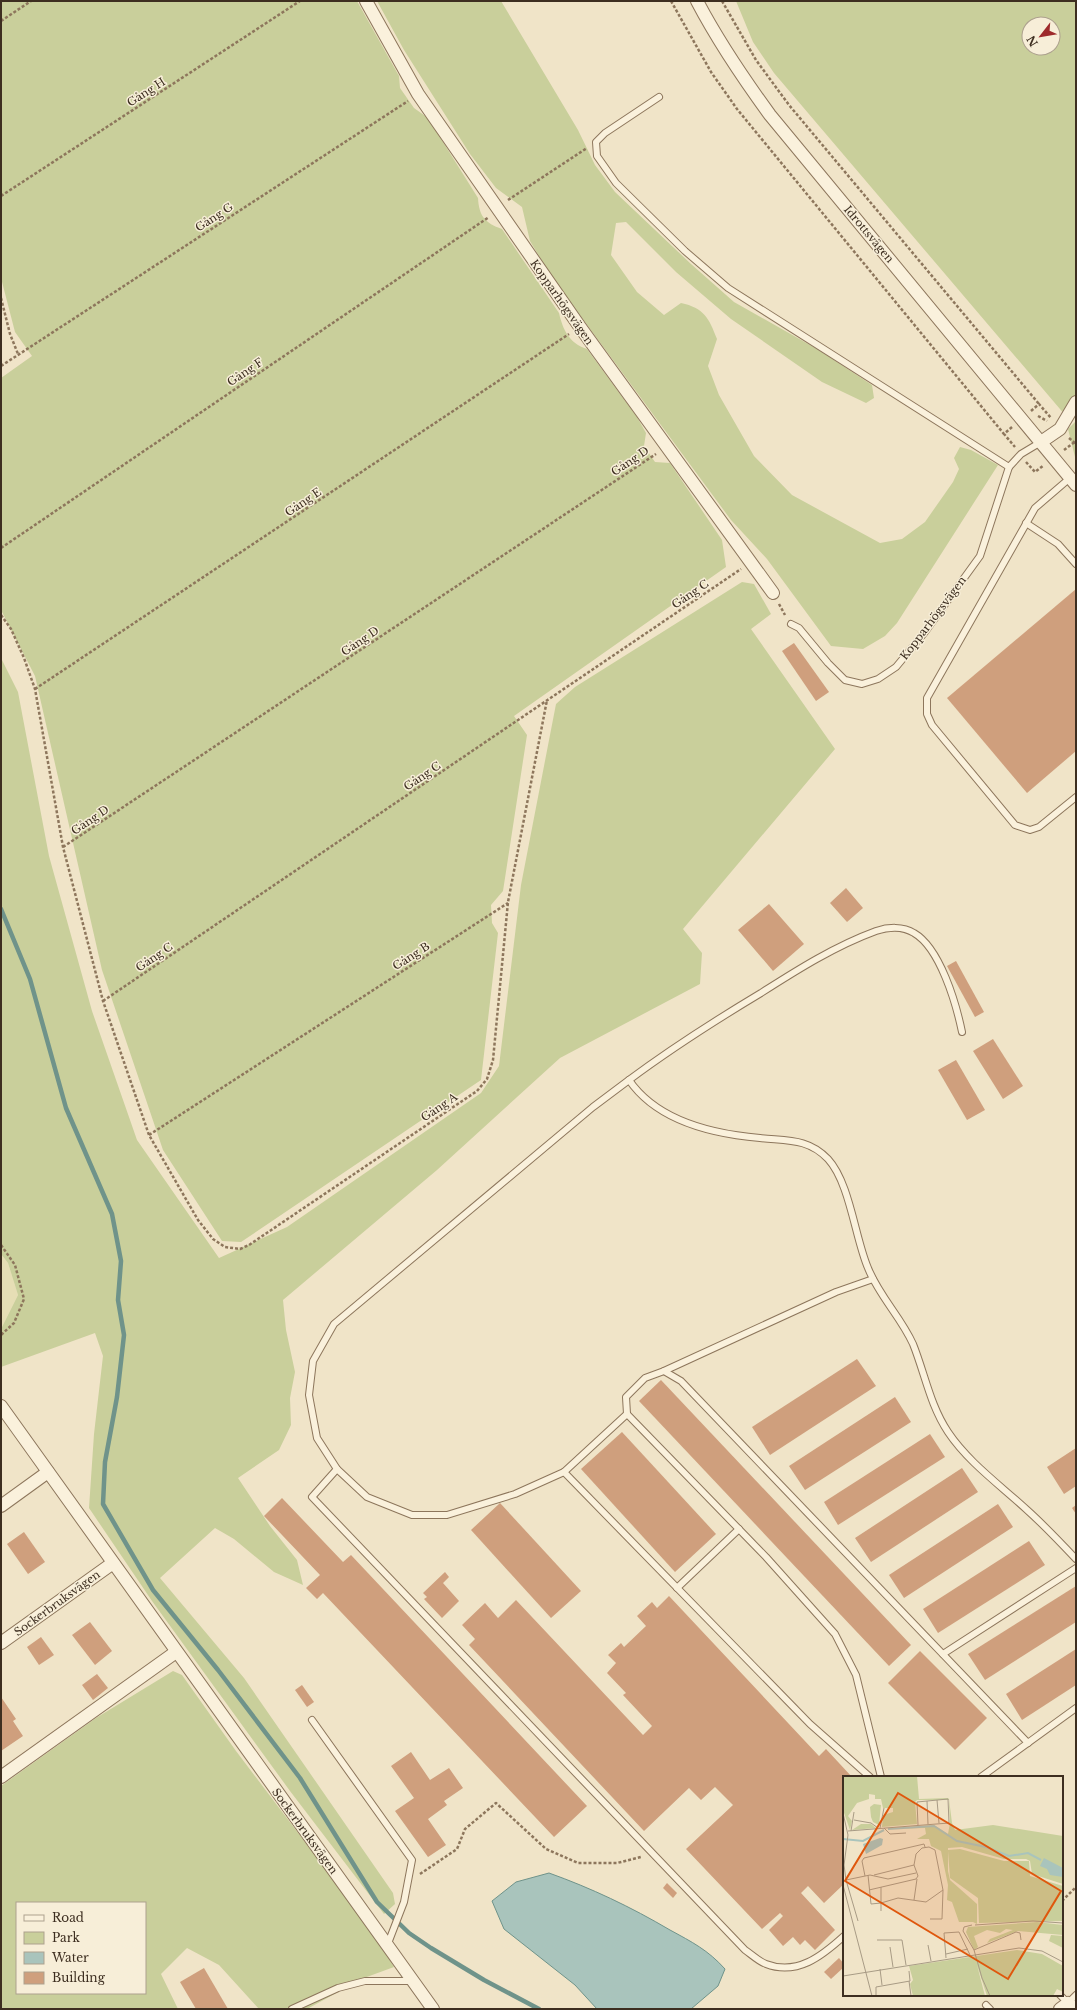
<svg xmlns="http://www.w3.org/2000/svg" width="1077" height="2010" font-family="'Libre Baskerville',serif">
<rect width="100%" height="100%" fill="#f0e4c8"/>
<!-- farmland -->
<path fill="#e6deb5" d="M1,1254L8,1263L18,1295L1,1329Z"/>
<!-- green -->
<g fill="#c9cf9b" fill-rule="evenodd">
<path d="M1,1H357L399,76L400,88L414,108L428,118L478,198C479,216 485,223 502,229L559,313C563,330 569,343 587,349L637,417L646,433L644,446L655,462L670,463L722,540L726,567L514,716L527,735L503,891L491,905L492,923L498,933L481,1080L241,1242L222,1241L163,1150L102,970L35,676L1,610V378L32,356L15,332L1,278Z"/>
<path d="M377,1H501L578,130L595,165L615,192L691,264L734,302L817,349L872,385L874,398L866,403L822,382L731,319L676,272L626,222L616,223L611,255L637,292L664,315L681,303C704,308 709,318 717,339L708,366L719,395L754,456L792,495L880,543L902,539L925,522L953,482L959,469L954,458L960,447L971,450L998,465L897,623L885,636L863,649L831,646L767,559L731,520L551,276L530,241L522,207L496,188L470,154L404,50Z"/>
<path d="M736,1H1076V416L1071,422L774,73L753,42ZM1029,24H1053V48H1029Z"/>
<path d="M1076,421V461L1068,429Z"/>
<path d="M742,582L754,584L771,614L751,629L835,749L683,929L702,953L700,984L560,1058L437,1170L283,1300L286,1330L295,1372L290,1398L291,1425L279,1450L238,1478L270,1526L297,1560L303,1585L274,1572L234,1539L215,1528L160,1578L244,1678L393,1893L395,1904L384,1914L290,1791L152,1601L89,1508L94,1434L103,1356L95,1333L1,1367V1329L18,1295L8,1263L1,1254V658L18,692L49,856L92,1011L137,1140L219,1258L287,1227L481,1093L499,1066L521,885L556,704L575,687Z"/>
<path d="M173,1671L182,1675L236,1751L374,1933L394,1967L364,1978L307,2009H259L219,1965L187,1948L161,1974L178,2009H1V1786L96,1718ZM17,1903H145V1993H17Z"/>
</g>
<!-- water -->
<path fill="#a9c4bc" stroke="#6f938a" d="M549,1873C591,1888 631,1907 670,1930C692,1942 708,1950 725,1969L718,1986L691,2009H597L575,1985L504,1929L492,1901L516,1882Z"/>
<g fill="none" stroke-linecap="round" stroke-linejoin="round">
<!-- stream -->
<path stroke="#6f938a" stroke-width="4.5" d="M1,909L30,979L66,1108L112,1214L121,1261L118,1300L124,1335L117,1397L105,1462L103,1504L153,1590L218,1670L300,1778L377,1902L409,1933L431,1948L484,1980L539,2009"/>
</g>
<!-- building -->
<g fill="#cf9f7d">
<path d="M1076,589V751L1027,793L947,698Z"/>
<path d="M794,643L829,692L816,701L782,651Z"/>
<path d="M846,888L863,908L847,922L830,903Z"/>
<path d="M769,904L804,944L773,971L738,930Z"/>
<path d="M956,961L984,1012L975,1017L947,966Z"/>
<path d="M993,1039L1023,1086L1003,1099L973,1051Z"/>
<path d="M956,1060L985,1110L967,1120L938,1070Z"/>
<path d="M857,1359L876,1386L770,1455L752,1427Z"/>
<path d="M661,1380L911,1645L889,1666L639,1401Z"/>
<path d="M895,1397L911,1422L805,1490L789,1466Z"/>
<path d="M622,1432L716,1534L675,1572L581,1469Z"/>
<path d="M930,1434L945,1457L838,1525L824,1502Z"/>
<path d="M1076,1448V1486L1064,1494L1047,1467Z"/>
<path d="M962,1468L978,1492L871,1562L855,1538Z"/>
<path d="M282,1498L343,1562L351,1555L587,1806L554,1837L323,1593L317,1599L306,1588L320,1575L264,1516Z"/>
<path d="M500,1503L581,1591L551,1618L471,1530Z"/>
<path d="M998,1504L1013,1527L904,1598L889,1575Z"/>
<path d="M1076,1505V1514L1072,1508Z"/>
<path d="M24,1532L45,1562L28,1574L7,1544Z"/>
<path d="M1029,1541L1045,1565L938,1633L923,1609Z"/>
<path d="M445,1572L449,1577L443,1583L459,1601L442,1618L424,1599L427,1597L423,1593Z"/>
<path d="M1076,1586V1622L985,1680L968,1654Z"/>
<path d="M669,1596L819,1756L826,1749L852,1777H844V1884L824,1903L808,1886L801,1893L835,1930L815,1950L805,1940L800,1945L793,1937L783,1946L769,1930L783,1916L780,1913L762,1929L686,1849L733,1805L715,1787L701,1800L689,1788L644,1831L469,1645L475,1639L462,1625L485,1603L498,1618L516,1600L643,1735L652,1726L623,1695L626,1693L607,1673L616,1663L608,1655L621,1643L624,1647L646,1626L637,1616L652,1602L657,1608Z"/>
<path d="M90,1622L112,1651L95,1665L72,1635Z"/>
<path d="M41,1637L54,1655L39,1665L27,1647Z"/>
<path d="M1076,1649V1685L1022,1720L1006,1694Z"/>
<path d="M920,1651L987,1718L955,1750L888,1683Z"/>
<path d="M97,1674L108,1688L93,1700L82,1685Z"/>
<path d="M302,1685L314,1702L307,1707L295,1690Z"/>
<path d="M1,1697L16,1719L13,1721L23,1736L1,1751Z"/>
<path d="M411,1752L430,1780L449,1768L463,1788L444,1801L447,1805L428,1819L446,1845L428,1857L395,1811L414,1798L391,1766Z"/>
<path d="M667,1883L677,1893L673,1898L663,1888Z"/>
<path d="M839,1958L844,1964V1967L831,1979L824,1972Z"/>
<path d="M204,1968L228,2009H196L180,1982Z"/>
</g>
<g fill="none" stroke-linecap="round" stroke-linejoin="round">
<defs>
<g id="service">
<path d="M659,97L605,133L596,142L597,156L616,183L685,251L728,288L1009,467L1021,454L1041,442"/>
<path d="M1070,478L1035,508L927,698V714L932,725L1015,825L1030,830L1039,827L1076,797"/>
<path d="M1026,523L1058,544L1076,564"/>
<path d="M791,624L799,628L828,663L845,680L862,684L878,679L896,667L925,632L980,556L1009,467"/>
<path d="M962,1032C956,1003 940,948 914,933C903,926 888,927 876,931C835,946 797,970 761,993C716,1020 672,1048 629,1080C657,1121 713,1134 760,1138C787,1141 808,1138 828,1159C850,1183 855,1238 868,1268C879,1296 901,1317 913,1344C925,1374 930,1405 948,1432C968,1462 1000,1485 1026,1509C1044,1525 1060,1542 1076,1559"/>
<path d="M664,1371L836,1292L873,1279"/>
<path d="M627,1414L564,1472L810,1724L870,1777"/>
<path d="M337,1469L312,1497L745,1950C751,1954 758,1961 766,1964C797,1976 822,1956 844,1936"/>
<path d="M564,1472L515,1494L447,1515H412L367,1497L337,1469L317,1438L309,1395L313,1361L334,1324L593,1107L629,1080"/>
<path d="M677,1588L739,1529"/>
<path d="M943,1654L1076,1568"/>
<path d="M312,1720L412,1860L404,1902L387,1946"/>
<path d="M881,1777L856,1675L835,1634L766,1557L627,1414L626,1397L645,1378L664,1371L681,1381L1028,1743"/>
<path d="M981,1777L1076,1708"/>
<path d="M1060,1995L1068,2003L1076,1995"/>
<path d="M986,2005L990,2009"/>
<path d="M292,2009L338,1988L365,1981H412"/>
</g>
<g id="minor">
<path d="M366,1L418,94L580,327L773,593"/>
<path d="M697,1C718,41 743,78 770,115L1076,485"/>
<path d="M1041,442L1060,429L1076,402"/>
<path d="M1,1406L433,2009"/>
<path d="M1,1506L48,1472"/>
<path d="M1,1643L113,1563"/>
<path d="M1,1777L176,1652"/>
<path d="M1060,2009L1068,2003L1075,2009"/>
</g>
</defs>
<!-- service casing -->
<use href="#service" stroke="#8d765c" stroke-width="8"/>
<!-- minor casing -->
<use href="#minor" stroke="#8d765c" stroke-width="14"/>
<!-- path -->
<g stroke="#8d765c" stroke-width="2.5" stroke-dasharray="3 2" stroke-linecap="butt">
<path d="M671,1L711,72L737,109L1004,434"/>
<path d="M722,1L756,60L789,105L1039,404"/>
<path d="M1,21L31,1"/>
<path d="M1,196L300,1"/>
<path d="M508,200L587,148"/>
<path d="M1,298L10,334L18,354"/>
<path d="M1,366L408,101"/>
<path d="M1031,411L1039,404L1051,418"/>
<path d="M1038,416L1047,421"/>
<path d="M1012,427L1004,434L1015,447"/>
<path d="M1069,438L1076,444"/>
<path d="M1064,450L1076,441"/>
<path d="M1026,462L1035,472L1044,465"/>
<path d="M1,548L489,217"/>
<path d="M779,604L785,615"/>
<path d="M1,615L11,629L24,658L35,689L63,847L103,1001L149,1135L198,1220L213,1239L225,1247L240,1249L249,1245L477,1091L487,1079L493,1060L508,902L547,700"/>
<path d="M35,689L569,334"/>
<path d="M63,847L656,454"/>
<path d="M103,1001L741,569"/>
<path d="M149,1135L508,903"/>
<path d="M1,1245L15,1265L24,1299L14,1323L1,1335"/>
<path d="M420,1874L457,1849L465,1829L496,1803L546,1849L578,1863H617L641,1857"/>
<path d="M1062,1901L1076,1887"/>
</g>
<!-- service -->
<use href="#service" stroke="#faf1dc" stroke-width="6"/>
<!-- minor -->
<use href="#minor" stroke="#faf1dc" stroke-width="12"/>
</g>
<g text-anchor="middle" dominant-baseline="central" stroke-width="3" stroke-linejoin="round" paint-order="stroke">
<!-- street labels -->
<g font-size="11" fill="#3d2e20" stroke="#f7eed8">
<text transform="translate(146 92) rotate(-33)">Gång H</text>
<text transform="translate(214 217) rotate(-33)">Gång G</text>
<text transform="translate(869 234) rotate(50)">Idrottsvägen</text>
<text transform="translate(562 302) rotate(55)">Kopparhögsvägen</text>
<text transform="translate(245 372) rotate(-34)">Gång F</text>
<text transform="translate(630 461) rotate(-34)">Gång D</text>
<text transform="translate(303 502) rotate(-34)">Gång E</text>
<text transform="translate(690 594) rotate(-34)">Gång C</text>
<text transform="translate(933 618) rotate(-53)">Kopparhögsvägen</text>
<text transform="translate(360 641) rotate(-34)">Gång D</text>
<text transform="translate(422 776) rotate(-34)">Gång C</text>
<text transform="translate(90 820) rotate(-34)">Gång D</text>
<text transform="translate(411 956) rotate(-33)">Gång B</text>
<text transform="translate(154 957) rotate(-34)">Gång C</text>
<text transform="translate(439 1107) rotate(-34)">Gång A</text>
<text transform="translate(57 1603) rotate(-36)">Sockerbruksvägen</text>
<text transform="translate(305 1831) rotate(54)">Sockerbruksvägen</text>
</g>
</g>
<!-- overview -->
<g transform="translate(843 1776)">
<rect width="220" height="220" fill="#f0e4c8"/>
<path d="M0,0H74L76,23L105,22L106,23L109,47L112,54L150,49L220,60V108L189,98L187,85L183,83H161L119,71L105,72V74L117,73L161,85H186L187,100L220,110V145L136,147L135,122L107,102L105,75V95L107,104L134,128V148L130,146H116L109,126L104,124L105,109L98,75L88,70L86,63H74L83,58L82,52L44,53L91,49L105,58L107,47L106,24H74L72,26L74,48L39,51L40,39L50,36V32H40L38,23H32V19L26,18V23L14,27L5,40L9,45L7,54L0,34ZM31,28L38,29L36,49L30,46L28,41L27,31ZM18,48H28L33,52L9,54ZM194,146L220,149V159L175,155L144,167L147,163L170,154L163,153L157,157L144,154L131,160L135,171L131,174L123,156L125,151ZM208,159L220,160V172L206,165ZM174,174L199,178L220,190V216L214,213L210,220H144L134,189L142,220H70L67,208L70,204L66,190Z" fill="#c9cf9b"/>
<path d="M37,62L40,63L39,69L23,78L20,68ZM201,82L220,92V101L207,99L204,93L197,90Z" fill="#a9c4bc"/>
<path fill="none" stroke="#a9c4bc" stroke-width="2" d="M45,53L91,50L114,65L143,71L166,80L185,77L198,84M0,63L20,65L41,54"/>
<path fill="none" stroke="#a89b85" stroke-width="1" d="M94,24L96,47M84,25L85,48M0,37L5,59L1,89L3,104L0,105M11,44L28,47L35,52M37,52L41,32M41,52L47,58L63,57M5,55L106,47L105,23L74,26L75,49M8,55L11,36M71,89L73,78L79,72L86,71L92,74L100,114M25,99L28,128L38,127V135M22,100L19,85L21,82L81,68L82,71M0,109L29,220M38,111V127L55,122L83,126L100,114L99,143H87M26,114L73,103L75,100L71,89L31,99M71,124L74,103M15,145L3,104L27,99L45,103L73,97M129,149L121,151L120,155L131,174M132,149L190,145L220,147M34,164H59L63,189M85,169L88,185M47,171L50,191M103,178L125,173M103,182L101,157L116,156L127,179M37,193L39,209M0,200L176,172L199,175L220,186M66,205L68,220M33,220V211L67,205L66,195M147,220L139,202L131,174L173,156L177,157L178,164"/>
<path fill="#df570d" fill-opacity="0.15" stroke="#df570d" stroke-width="2" d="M55,17L218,115L165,203L2,105Z"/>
<rect width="220" height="220" fill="none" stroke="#3d2e20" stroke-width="2"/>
</g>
<!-- border -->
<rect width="1077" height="2010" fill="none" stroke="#3d2e20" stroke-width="4"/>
<!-- legend -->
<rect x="16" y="1902" width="130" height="92" fill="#f7eed8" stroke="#ada18e"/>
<rect x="24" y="1915" width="20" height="6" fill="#faf1dc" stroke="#ada18e"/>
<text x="52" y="1922" font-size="12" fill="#3d2e20">Road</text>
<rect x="24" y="1932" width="20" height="12" fill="#c9cf9b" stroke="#ada18e"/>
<text x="52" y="1942" font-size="12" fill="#3d2e20">Park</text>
<rect x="24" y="1952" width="20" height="12" fill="#a9c4bc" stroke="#ada18e"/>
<text x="52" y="1962" font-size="12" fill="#3d2e20">Water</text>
<rect x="24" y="1972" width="20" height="12" fill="#cf9f7d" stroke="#ada18e"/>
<text x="52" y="1982" font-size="12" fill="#3d2e20">Building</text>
<!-- north arrow -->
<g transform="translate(1041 36) rotate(239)"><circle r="19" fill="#f7eed8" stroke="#ada18e"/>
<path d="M0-3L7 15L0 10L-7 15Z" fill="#9e2a2b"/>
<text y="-6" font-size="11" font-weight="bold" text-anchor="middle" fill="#3d2e20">N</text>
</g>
</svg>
